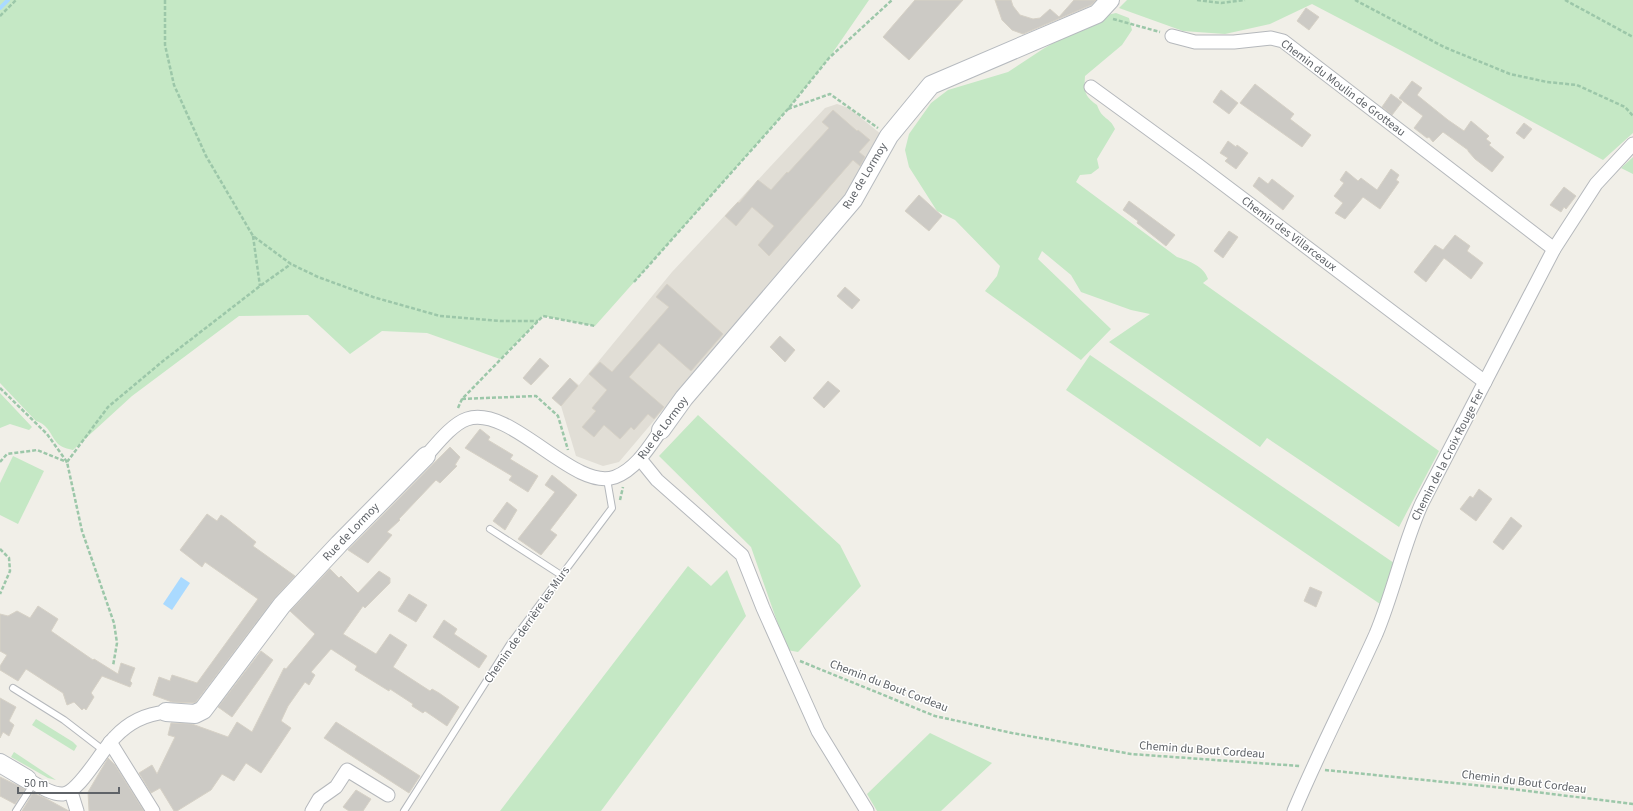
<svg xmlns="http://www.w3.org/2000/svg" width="1633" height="811" font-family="'Source Sans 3',sans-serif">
<rect width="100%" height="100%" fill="#f1efe8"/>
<!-- education -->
<path fill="#e1ded6" d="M837,104L849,108L882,135L844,197L734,326L619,462L603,466L576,456L561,406L570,378L579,385L672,272L825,108Z"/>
<!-- green -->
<g fill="#c5e8c5">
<path d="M0,0H869L829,58L788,109L595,326L543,316L500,359L427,333L382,331L350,354L308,315L239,316L132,396L73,450C68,449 61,447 58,444C50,435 49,425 36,421L0,383Z"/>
<path d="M1127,0H1633V133L1603,160L1400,50L1312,4L1270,24L1225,34L1183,31L1119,8Z"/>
<path d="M1116,13L1129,18L1132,30L1122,45L1085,76C1084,91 1084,96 1097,105C1102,120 1110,117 1115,129L1097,159L1099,168L1091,174L1080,175L1076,182L1177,257C1189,261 1204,266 1208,279L1203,283L1439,451L1399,527L1267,438L1260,447L1109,342L1150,314L1131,310L1081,292L1071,275L1042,251L1038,259L1111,329L1081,360L985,291L997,276L1000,266L955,220L937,211L909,167L905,150L909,134L931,103L948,90L1008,72L1043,49L1098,17Z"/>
<path d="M1633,157V174L1621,168Z"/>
<path d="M1090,355L1394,563L1380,604L1066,390Z"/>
<path d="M0,393L32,427L29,430L10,424L0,428Z"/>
<path d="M698,415L840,545L861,586L798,652L787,650L751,547L659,456Z"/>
<path d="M13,456L44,471L18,524L0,515V483Z"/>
<path d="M688,566L711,586L727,570L746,616L601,811H500Z"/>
<path d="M36,719L73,742L77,746L74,751L32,725Z"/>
<path d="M930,733L992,763L941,811H877L867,794Z"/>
<path d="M14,752L56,780L48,778L11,757Z"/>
</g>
<!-- water -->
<path fill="#aadaff" d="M181,577L190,583L172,610L163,604Z"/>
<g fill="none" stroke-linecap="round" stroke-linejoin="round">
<!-- stream -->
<path stroke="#aadaff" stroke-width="4" d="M0,8L8,0"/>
</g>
<!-- building -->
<g fill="#cccac5" stroke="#d6d1c6">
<path d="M915,0H963L909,60L883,37Z"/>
<path d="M995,0H1011L1013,6L1020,15L1033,19L1040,18L1050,9L1059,17L1074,0H1096L1091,5L1023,34L1012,30L1002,20Z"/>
<path d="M1306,8L1319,17L1309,30L1297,21Z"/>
<path d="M1412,81L1422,88L1417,95L1448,120L1464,131L1471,121L1489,136L1486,139L1491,143L1489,145L1504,157L1492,172L1475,159L1468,151V150L1443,132L1433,142L1429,137L1427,138L1414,128L1423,116L1399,98Z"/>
<path d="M1255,84L1294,114L1290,119L1311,135L1302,147L1240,103Z"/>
<path d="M1221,90L1238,103L1229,114L1213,102Z"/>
<path d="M1391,94L1402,102L1392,115L1382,107Z"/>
<path d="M833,110L857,131L858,130L870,140L859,152L865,157L860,166L853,160L769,256L758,245L774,226L752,207L736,226L725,216L738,202L739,203L758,180L771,190L787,172L788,173L829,128L822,122Z"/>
<path d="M1524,123L1532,129L1524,139L1516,133Z"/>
<path d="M1228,141L1236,147L1237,145L1248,153L1236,169L1225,161L1228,158L1220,153Z"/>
<path d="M1391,169L1399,175L1396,180L1399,182L1380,209L1363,197L1345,219L1335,213L1343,203L1334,196L1344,183L1340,180L1346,171L1358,181L1361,178L1377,190Z"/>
<path d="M1259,177L1268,184L1272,179L1294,196L1283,210L1253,186Z"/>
<path d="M1564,187L1576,196L1566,209L1564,207L1561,212L1550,205Z"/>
<path d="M919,195L942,216L929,231L905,211Z"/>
<path d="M1129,201L1175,235L1166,246L1137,223L1138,221L1123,210Z"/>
<path d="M1229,231L1238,237L1223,258L1214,251Z"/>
<path d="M1455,235L1470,246L1467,251L1483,263L1471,279L1444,258L1426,282L1414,272L1435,245L1443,250Z"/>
<path d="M667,284L723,334L691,371L659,343L629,377L664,407L654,419L648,414L634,430L631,427L620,439L604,425L594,437L582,427L596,411L592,408L607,390L589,374L600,362L612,372L640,340L669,307L656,297Z"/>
<path d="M845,287L860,300L852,309L837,296Z"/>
<path d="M780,336L795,350L785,362L770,347Z"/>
<path d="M540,358L549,366L531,385L523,378Z"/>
<path d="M570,378L578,386L561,406L552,398Z"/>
<path d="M828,381L840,391L824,408L813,398Z"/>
<path d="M480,429L490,437L488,440L513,455L510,459L538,476L528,492L509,480L512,476L465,448Z"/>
<path d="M450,447L460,457L455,465L457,466L440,483L436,480L399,519L400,520L387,532L392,535L368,563L348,550Z"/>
<path d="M552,475L577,495L550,530L557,535L541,555L518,539L555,492L545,485Z"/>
<path d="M1479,489L1492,499L1476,521L1460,509L1470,496L1473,498Z"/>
<path d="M507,502L517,510L505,530L493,521Z"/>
<path d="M207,514L217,521L221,515L227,519L256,542L253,546L295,576L274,599L196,702L193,703L172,702L153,695L159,677L170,681L172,675L197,683L258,599L205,562L202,567L180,550Z"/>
<path d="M1511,517L1522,526L1503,550L1493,542Z"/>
<path d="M330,569L339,578L341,576L358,593L379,571L390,578V583L365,608L363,606L343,634L376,654L390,634L407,645L393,667L430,691L432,689L439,693L459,707L447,726L425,711L423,713L412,706L413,704L390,689L389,691L355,670L357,666L331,649L311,672L315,675L309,685L305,682L288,706L281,721L291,728L261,773L246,763L234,781L222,774L211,790L177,811H174L160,788L151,793L139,773L152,765L157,774L175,737L168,735L171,723L192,724L228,737L237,722L252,732L284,668L286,669L315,634L290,611Z"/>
<path d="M1310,587L1322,592L1316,607L1304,601Z"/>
<path d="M409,594L427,605L416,622L398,611Z"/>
<path d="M38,606L58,619L51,631L93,660L94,659L118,674L121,663L135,668L130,681L132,683L130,687L102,676L91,693L94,697L86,710L84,708L82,710L74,702L67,705L63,693L26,669L18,681L0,670V666L7,655L0,651V614L8,616L17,611L30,618Z"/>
<path d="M444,620L457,629L454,634L487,656L479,668L433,637Z"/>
<path d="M261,651L273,660L232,717L218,707Z"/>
<path d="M0,698L16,707L9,721L14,725L9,736L3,732L0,738Z"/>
<path d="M336,722L420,776L409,793L324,738Z"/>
<path d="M108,758L115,765L144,811H89L88,792Z"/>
<path d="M0,777L25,789L15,804L0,796Z"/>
<path d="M356,790L371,799L363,811H349L343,807Z"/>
<path d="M33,793L45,798L69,811H22Z"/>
</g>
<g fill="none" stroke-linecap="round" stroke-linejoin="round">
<defs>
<g id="lane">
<path d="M490,529L561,575"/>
<path d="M13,688L64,720L103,750"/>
<path d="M16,811L34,783"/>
<path d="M404,811L510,644L612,508L607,479"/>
</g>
<g id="street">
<path d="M1172,36L1195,42H1234L1271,38L1283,41L1554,249"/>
<path d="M1091,87L1198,165L1485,382"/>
<path d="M426,456C436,445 452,424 467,419C511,404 574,492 615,477C636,469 649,447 661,430"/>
<path d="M640,459L657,480L742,555L763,608L818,731L867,811"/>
<path d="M110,742L153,811"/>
<path d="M27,779C36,784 51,795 63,794C79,793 102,749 115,737C129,722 146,714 166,712"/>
<path d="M71,792L77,811"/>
<path d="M312,811L319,799L336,787L347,770L388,795"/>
<path d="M1294,811C1319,751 1349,694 1376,634C1394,591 1403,545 1422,503L1554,249L1596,184L1633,144"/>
</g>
<g id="secondary">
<path d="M661,430L684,398L853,200L889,136L931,85L1097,14L1110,0"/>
<path d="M166,712L195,714L203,710L282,605L339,544L426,456"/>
<path d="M0,763L27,779"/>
</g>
</defs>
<!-- lane casing -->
<use href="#lane" stroke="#b5b8bc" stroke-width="8"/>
<!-- street casing -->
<use href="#street" stroke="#b5b8bc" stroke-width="15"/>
<!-- secondary casing -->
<use href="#secondary" stroke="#b6babf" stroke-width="20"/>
<!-- path -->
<g stroke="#9cc7a9" stroke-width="2.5" stroke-dasharray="4 2" stroke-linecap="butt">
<path d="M165,0V45L174,85L206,156L253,236L291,264L318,277L373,297L440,316L501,321H538"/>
<path d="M1197,0L1221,3L1245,0"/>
<path d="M1355,0L1444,47L1510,74L1547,82L1577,85L1625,107L1633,116"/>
<path d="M1565,0L1633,37"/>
<path d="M0,16L16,0"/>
<path d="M1113,19L1160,32"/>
<path d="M788,109L830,94L878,128"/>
<path d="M253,236L260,286"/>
<path d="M634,282L788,109L829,58L892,0"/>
<path d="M0,388L47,434L67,462L82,531L114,623L117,643L113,666"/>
<path d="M462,399L536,396L558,416L568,450"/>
<path d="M458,408L462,399L543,316L595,326"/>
<path d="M0,462L7,454L37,450L67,462"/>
<path d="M67,462L108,407L163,361L260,286L291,264"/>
<path d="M620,500L623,487"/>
<path d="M0,549L9,558L10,571L0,594"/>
<path d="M800,661L935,716L1012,733L1131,754L1300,766"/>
<path d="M1325,770L1504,788L1633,804"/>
</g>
<!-- lane -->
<use href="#lane" stroke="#fff" stroke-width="6"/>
<!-- street -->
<use href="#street" stroke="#fff" stroke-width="13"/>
<!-- secondary -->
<use href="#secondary" stroke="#fff" stroke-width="18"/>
</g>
<g text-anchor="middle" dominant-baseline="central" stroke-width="3" stroke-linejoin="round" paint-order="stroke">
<!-- street labels -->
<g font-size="12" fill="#5f6368" stroke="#fff">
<text transform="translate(1343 88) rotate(37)">Chemin du Moulin de Grotteau</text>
<text transform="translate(865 176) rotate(-59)">Rue de Lormoy</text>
<text transform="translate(1289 234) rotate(37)">Chemin des Villarceaux</text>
<text transform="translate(663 428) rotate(-53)">Rue de Lormoy</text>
<text transform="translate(1448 455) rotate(-63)">Chemin de la Croix Rouge Fer</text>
<text transform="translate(351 532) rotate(-46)">Rue de Lormoy</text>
<text transform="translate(527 625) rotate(-55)">Chemin de derrière les Murs</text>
<text transform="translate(889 686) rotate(21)">Chemin du Bout Cordeau</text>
<text transform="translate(1202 750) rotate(4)">Chemin du Bout Cordeau</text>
<text transform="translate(1524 782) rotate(7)">Chemin du Bout Cordeau</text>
</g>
</g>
<!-- scale -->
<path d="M18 787v6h101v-6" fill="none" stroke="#5f6368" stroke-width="2"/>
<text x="24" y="787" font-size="12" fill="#5f6368" stroke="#ffffff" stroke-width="3" paint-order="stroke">50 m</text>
</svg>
